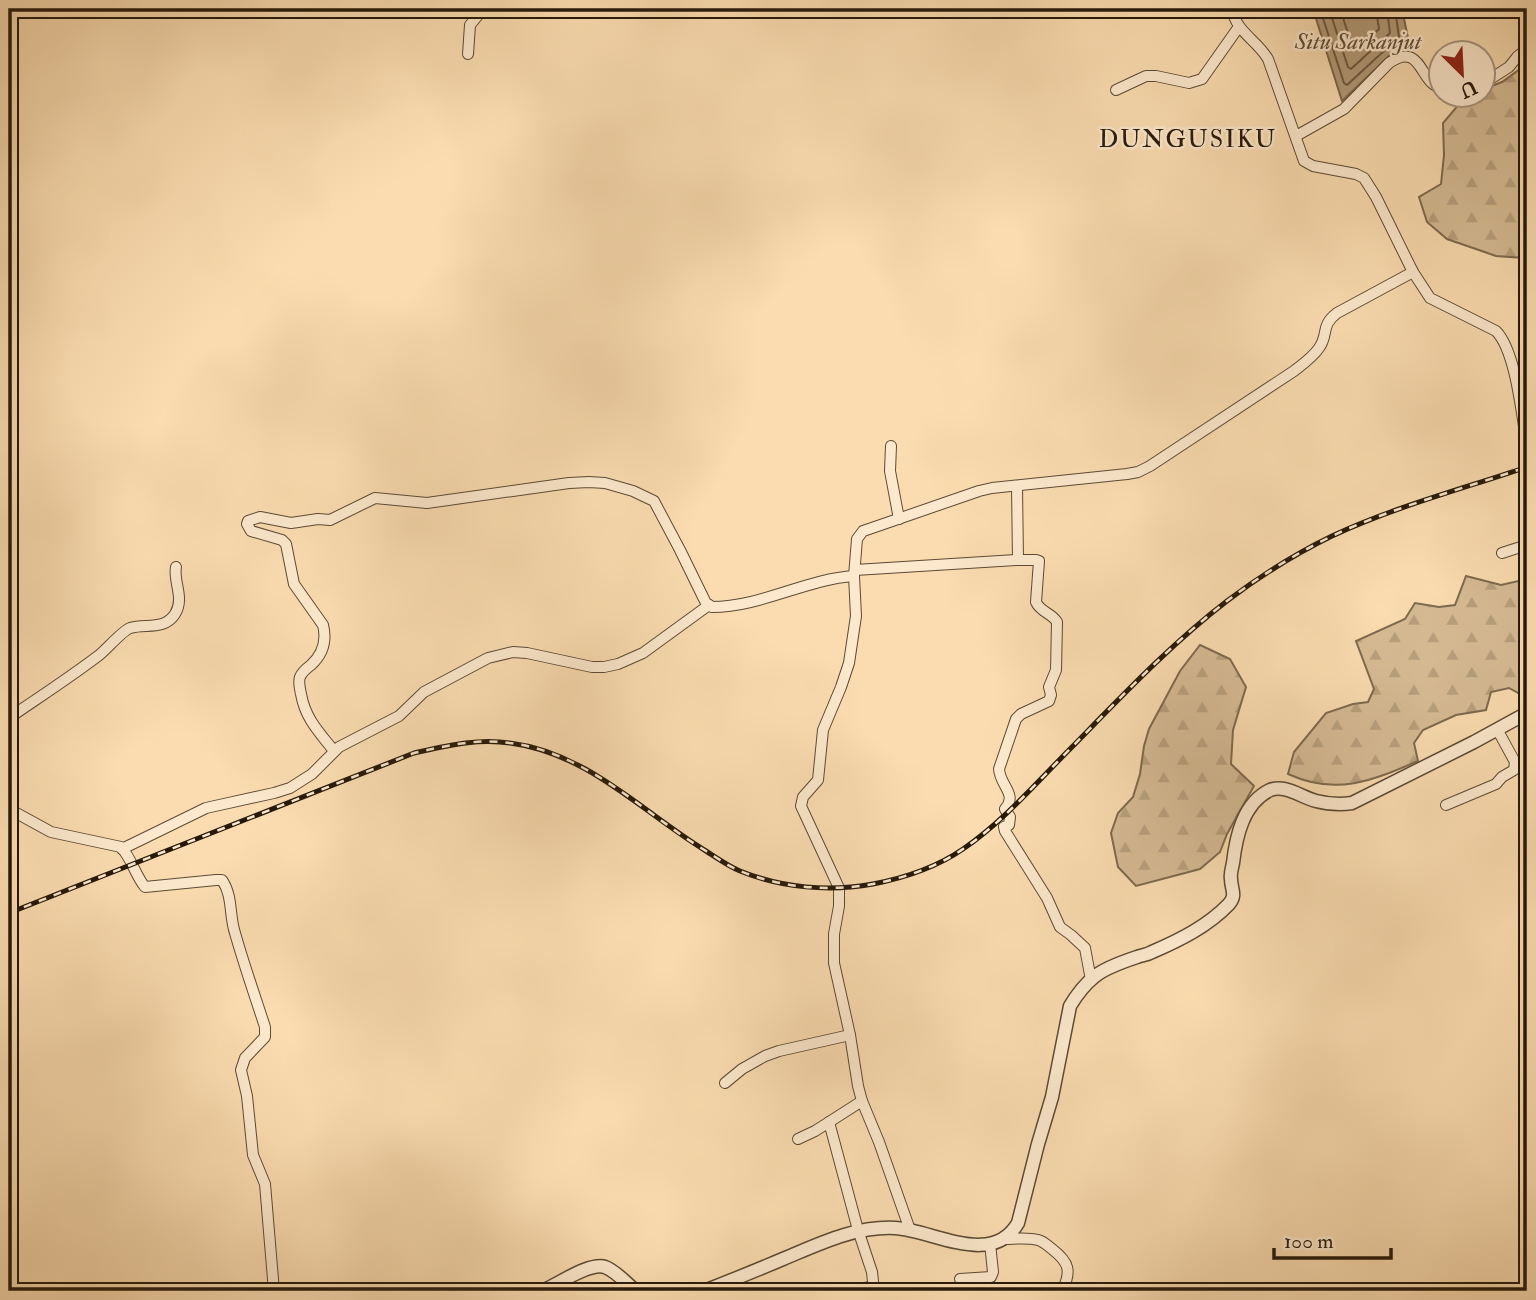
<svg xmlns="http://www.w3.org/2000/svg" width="1536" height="1300" font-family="'IM FELL Double Pica',serif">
<defs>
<pattern id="forest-firs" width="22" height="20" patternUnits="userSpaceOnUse" patternTransform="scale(1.75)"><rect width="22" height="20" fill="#d6bb94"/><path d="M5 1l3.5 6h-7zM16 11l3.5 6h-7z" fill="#b8a07e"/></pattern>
</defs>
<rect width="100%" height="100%" fill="#fadcb0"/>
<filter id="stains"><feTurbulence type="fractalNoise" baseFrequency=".00286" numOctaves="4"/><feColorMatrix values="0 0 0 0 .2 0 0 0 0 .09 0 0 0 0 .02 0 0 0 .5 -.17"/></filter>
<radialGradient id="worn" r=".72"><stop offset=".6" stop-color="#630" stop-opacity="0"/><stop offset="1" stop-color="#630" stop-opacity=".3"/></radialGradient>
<!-- forest -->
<g fill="url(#forest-firs)" stroke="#7e6a4f" stroke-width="2">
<path d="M1527,64V257L1524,258L1496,256L1447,239L1427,222L1419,197L1441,184L1444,155L1443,123L1466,96L1484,94V89L1502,82Z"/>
<path d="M1466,576L1501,585L1527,579V698L1509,688L1491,692L1486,710L1456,715L1423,730L1414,743L1418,761C1372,781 1336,796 1288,774L1294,752L1326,713L1353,704L1368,702L1374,689L1356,641L1405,619L1415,603L1439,607L1455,605Z"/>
<path d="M1200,645L1230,659L1246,687L1233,730L1231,764L1254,786L1227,834L1220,852L1200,869L1136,886L1118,867L1111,833L1118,813L1133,797L1140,774L1144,746L1149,729L1180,671Z"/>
</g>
<!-- water -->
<path fill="#b29a78" stroke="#7a664c" stroke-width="2" d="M1313,9H1402L1408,38L1342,101Z"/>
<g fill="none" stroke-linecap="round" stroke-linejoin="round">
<!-- shore -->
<g stroke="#6c5a41" stroke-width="2">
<path d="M1320,9L1344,83L1347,85L1399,37L1395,9"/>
<path d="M1329,9L1348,67L1351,69L1390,33L1387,9"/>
<path d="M1340,9L1353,48L1356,50L1379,29L1376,9"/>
</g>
<defs>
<g id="minor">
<path d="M1232,9C1236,32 1257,40 1268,59L1304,161L1313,166L1356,174L1364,178L1376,197L1413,272L1430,298L1496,331C1516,351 1522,417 1527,446"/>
<path d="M468,54L470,25L479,14L481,9"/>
<path d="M1484,83L1509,67L1517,57L1527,49"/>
<path d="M1116,90L1146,76H1156L1189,83L1202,79L1238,28"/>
<path d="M1296,136L1344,109L1389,63C1423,40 1419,85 1442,88"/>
<path d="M891,446L890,471L899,519"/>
<path d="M1017,487L1018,560"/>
<path d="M1502,553L1527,545"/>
<path d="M855,570L1016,560H1036L1039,561L1036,602C1040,612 1052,613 1057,622L1056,670L1049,687L1051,695L1049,701L1021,714L1016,719L999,769C1000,786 1018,794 1005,809L1010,817L1009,825L1004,827L1005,831L1047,898L1060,927L1071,935L1085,948L1091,980"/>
<path d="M9,718C38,698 69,678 98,656C106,650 122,631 130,628C145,623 164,631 175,614C185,598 173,582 176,567"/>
<path d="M334,751C319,732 305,718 301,694C300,689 298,682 300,677C302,672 307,668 311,665C323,654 327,641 323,625L294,584L286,544L282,540L251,531L247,524L248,521L260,517L291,523L318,519L330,520L375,498L427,503L569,483L589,482L605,483L633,491L654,501L680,550L703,597L706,603L712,607C761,607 806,579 854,576"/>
<path d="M1446,805L1496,784L1502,777L1514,770L1515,762L1497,729"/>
<path d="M9,809L51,832L121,847C132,859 135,875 145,887L216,880H222C233,896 229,915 235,933C244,965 255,996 265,1027V1037L245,1058L241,1070L247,1096L253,1155L265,1184L274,1291"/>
<path d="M122,849L206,808L274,793L290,788L312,774L339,747L399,716L424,692L488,658L513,652L527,653L592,667H604L618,664L643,653L709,605"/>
<path d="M725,1083L742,1069L765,1056L779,1051L850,1035"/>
<path d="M829,1122L858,1230L872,1272L874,1291"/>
<path d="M798,1139L815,1131L862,1101"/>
<path d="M910,1230L879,1142L862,1101L858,1086L850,1035L834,963V934L839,906V888L801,806L803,797L818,780L823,730L841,687L849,663L856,616L854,576L857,539L863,531L869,529L979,491L992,488L1127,474L1138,472L1150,466L1294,371C1303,364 1313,357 1319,348C1329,334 1320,326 1337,313L1413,272"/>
<path d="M1004,1239C1015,1239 1027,1237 1038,1240C1043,1241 1047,1245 1052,1249C1069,1262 1072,1271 1062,1291"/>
<path d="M960,1279L991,1277L993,1272L990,1243"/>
<path d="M852,1291L873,1286"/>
</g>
<g id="tertiary">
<path d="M542,1291C557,1285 589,1262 605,1267C616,1271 627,1284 636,1291"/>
<path d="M704,1291C730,1281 757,1270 783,1259C819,1244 855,1226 895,1228C933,1230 992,1268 1018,1223L1038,1144L1052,1097L1070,1006C1076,996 1084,985 1094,977C1103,969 1125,961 1137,957C1142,955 1147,955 1152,952C1180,940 1208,926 1229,904C1237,895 1231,889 1231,879C1230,874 1232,868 1233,863C1236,837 1243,803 1270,790C1285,784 1301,797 1316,801C1328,804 1340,805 1352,803L1474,742L1527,713"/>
</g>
</defs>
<!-- minor casing -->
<use href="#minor" stroke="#5c4a34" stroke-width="12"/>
<!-- tertiary casing -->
<use href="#tertiary" stroke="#5c4a34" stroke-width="15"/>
<!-- minor -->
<use href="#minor" stroke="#fce8cc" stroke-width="10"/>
<!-- tertiary -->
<use href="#tertiary" stroke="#fce8cc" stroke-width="12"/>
<defs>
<path id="rail" d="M9,913L414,753C446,746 477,738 510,743C588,753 642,812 706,851C717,858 728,866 740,871C782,888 829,892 873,884C904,878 937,867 963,849C1003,822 1038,781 1072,747C1121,697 1172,643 1227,601C1260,576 1295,554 1332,536C1394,507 1462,489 1527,467"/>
</defs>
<!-- rail casing -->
<use href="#rail" stroke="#27190a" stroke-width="5"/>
<!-- rail -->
<use href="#rail" stroke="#fce8cc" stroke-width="2.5" stroke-dasharray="8" stroke-linecap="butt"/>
</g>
<g text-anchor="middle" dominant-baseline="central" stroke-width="5" stroke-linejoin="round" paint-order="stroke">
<!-- water labels -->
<g font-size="23" font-style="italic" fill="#5f4d36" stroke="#fce8cc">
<text x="1358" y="41">Situ Sarkanjut</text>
</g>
<!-- quarter labels -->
<g font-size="24" letter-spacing="2" fill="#27190a" stroke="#fce8cc">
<text x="1188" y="139">DUNGUSIKU</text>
</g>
</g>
<!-- margin -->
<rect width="1536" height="1300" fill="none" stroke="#fadcb0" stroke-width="35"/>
<rect x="10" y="10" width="1515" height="1279" fill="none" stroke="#27190a" stroke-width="3.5"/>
<rect x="18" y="18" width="1501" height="1265" fill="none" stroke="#27190a" stroke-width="2"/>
<!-- north arrow -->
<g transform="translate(1462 74) rotate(156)"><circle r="33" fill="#fce8cc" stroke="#a7957e" stroke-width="2"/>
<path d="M0-5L12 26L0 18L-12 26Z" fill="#8f2418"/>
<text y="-10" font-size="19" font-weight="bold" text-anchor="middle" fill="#27190a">U</text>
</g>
<!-- scale -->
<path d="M1274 1248v10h117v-10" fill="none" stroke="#27190a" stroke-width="3.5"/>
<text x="1284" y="1248" font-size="21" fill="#27190a" stroke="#fce8cc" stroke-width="5" paint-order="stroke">100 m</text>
<rect width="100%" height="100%" filter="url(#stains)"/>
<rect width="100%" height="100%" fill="url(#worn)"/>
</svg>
